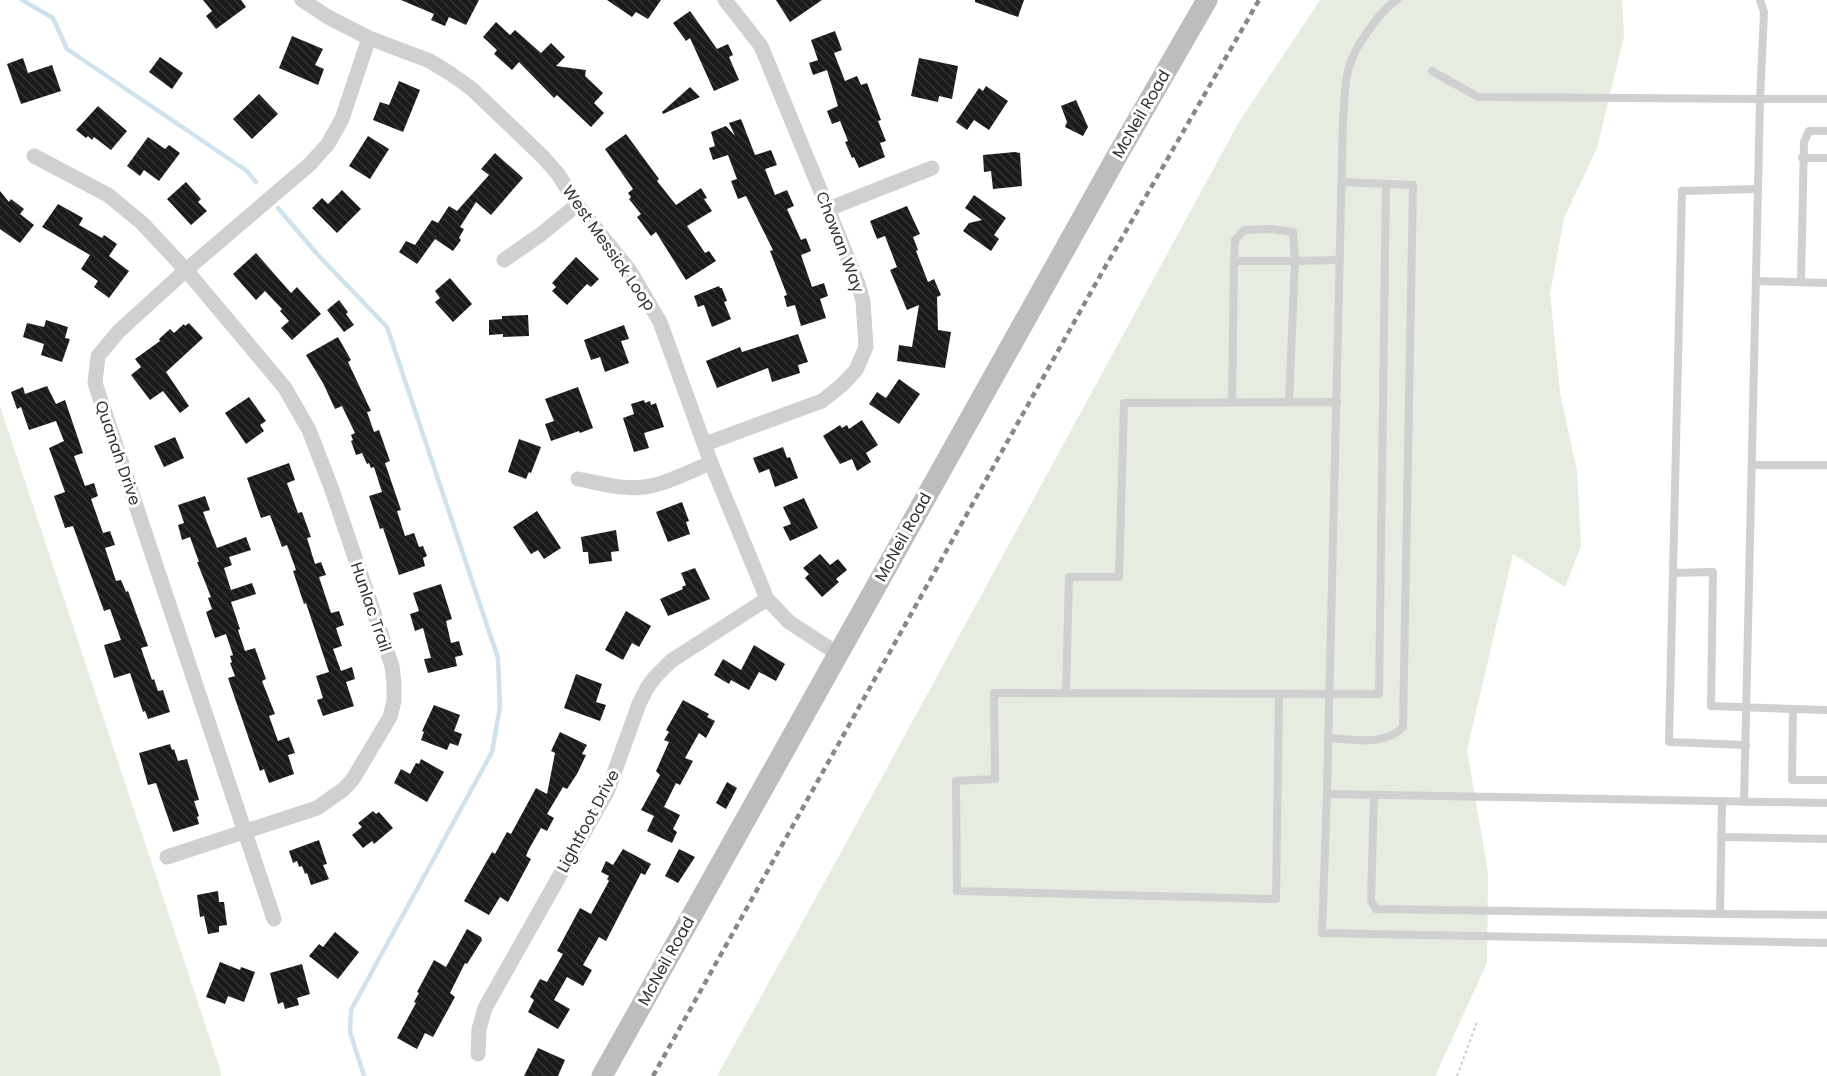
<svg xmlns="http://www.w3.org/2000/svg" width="1827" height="1076" font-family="Poppins,sans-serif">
<defs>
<pattern id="building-back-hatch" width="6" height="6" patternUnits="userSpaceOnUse" patternTransform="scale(1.5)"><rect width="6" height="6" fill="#1a1a1a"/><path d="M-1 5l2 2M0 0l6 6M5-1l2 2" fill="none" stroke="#333"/></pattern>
</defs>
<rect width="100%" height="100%" fill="#fff"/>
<!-- green -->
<g fill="#e6ecdf">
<path d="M1320,0H1622L1624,36L1597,148L1564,218L1550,294L1560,393L1577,471L1581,546L1565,587L1513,554L1467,750L1488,873L1487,963L1435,1076H717L850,836L1239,122Z"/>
<path d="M0,406L220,1069L221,1076H0Z"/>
</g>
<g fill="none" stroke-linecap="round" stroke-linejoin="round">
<!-- stream -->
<g stroke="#cfe2ee" stroke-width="4.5">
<path d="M22,0L53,18L67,49L247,171L256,182"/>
<path d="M278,208L318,255L387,327L498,658L500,707L492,752L351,1010L350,1032L364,1076"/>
</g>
</g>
<!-- building -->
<g fill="url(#building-back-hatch)">
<path d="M203,0H241L246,7L216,29L206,16L212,11Z"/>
<path d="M401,0H479L466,25L449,17L445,26L431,20L434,14Z"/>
<path d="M607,0H661L648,19L636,12L632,17Z"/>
<path d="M776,0H822L790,22Z"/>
<path d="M975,0H1024L1018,17L975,2Z"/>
<path d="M690,11L717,49L728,44L733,55L729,57L739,80L714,91L690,38L686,41L673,23Z"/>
<path d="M496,22L510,35L515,30L541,53L551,43L565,57L556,66L586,70L585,76L603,93L594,103L604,113L591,127L557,95L554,98L519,62L512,70L494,54L497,50L483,37Z"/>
<path d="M835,31L842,50L834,53L845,81L857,76L861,85L867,83L881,120L878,121L886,141L880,143L885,157L859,168L854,157L852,158L845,142L848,141L840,121L832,124L827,111L838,106L827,70L813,75L809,63L818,60L811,40Z"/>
<path d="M292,36L323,49L315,65L324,69L318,85L279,68Z"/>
<path d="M160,57L183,73L172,89L149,72Z"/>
<path d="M23,58L28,73L52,65L61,91L21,104L7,64Z"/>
<path d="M919,58L958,66L952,99L939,96L938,102L911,96Z"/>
<path d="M399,81L420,90L403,132L373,120L380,102L389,105Z"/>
<path d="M986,86L1008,101L989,130L974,120L967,130L956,122L979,88L983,91Z"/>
<path d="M690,87L700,97L663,114L662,112Z"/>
<path d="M259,94L278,114L252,139L233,119Z"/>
<path d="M1076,100L1088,127L1083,136L1065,127L1067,122L1061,106Z"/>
<path d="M98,106L127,131L111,150L94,137L92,140L88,136L86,138L76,130Z"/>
<path d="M741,119L755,155L771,150L777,165L765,169L775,195L787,190L794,206L787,209L801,240L806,238L811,251L801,255L812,287L824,283L828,296L820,299L826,318L801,326L795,305L787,307L784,296L787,295L770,251L773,250L746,196L738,199L731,181L737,179L728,155L713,160L709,148L715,146L711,132L726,126L735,136L729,123Z"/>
<path d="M626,134L659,179L657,181L676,205L701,188L707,198L704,199L712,211L687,226L705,253L709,251L716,261L686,280L656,232L651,236L637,217L641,214L629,199L631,197L628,193L633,189L605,149Z"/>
<path d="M368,136L389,149L370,179L349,166Z"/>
<path d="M148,137L165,149L169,145L180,153L159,181L144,170L140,176L127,166Z"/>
<path d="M1015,152L1020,153L1022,186L993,189L991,171L984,172L983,155Z"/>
<path d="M495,153L523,178L491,215L476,202L460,227L464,229L459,238L461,240L453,251L435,239L417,264L399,252L406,241L415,245L432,220L438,223L449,206L457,211L489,175L481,169Z"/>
<path d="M186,182L201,199L198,202L207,211L191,225L167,199Z"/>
<path d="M342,190L361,209L337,233L312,208L322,198L328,204Z"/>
<path d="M0,191L9,202L11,199L24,209L20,214L34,225L20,243L0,229Z"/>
<path d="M974,195L1006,218L994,235L999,239L991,251L963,231L969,223L982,220L965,208Z"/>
<path d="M58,204L83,218L79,225L102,238L104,235L117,244L109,256L129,271L109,298L94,287L98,281L81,269L90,255L42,227Z"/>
<path d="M907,206L920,234L913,237L918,250L916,251L928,282L934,279L941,295L937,297L938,330L951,332L945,368L897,361L899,345L912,347L919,305L907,310L890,270L897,267L885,236L877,239L870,221Z"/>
<path d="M256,253L291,293L297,287L321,314L292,340L281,328L289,321L280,311L282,309L265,291L256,300L233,274Z"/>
<path d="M576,257L599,279L591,287L587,284L567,305L552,291L556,287L552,283Z"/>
<path d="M450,278L472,304L453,322L435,302L440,298L435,291Z"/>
<path d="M719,286L720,288H722L727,301L724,302L731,319L712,327L704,305L698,307L694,296Z"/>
<path d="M339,300L348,312L346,314L354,325L344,332L327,310Z"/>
<path d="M528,315L529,336L503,337V334L489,335V320L502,319V316Z"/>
<path d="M46,320L68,327L65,338L70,339L62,362L41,355L44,344L23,337L27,323L44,327Z"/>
<path d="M189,323L203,338L166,372L189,406L180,413L163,391L150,400L131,375L141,367L135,359L160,341L159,339L170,329L174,333L184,324L185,326Z"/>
<path d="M624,325L629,339L621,341L629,363L605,372L600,357L591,360L584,340Z"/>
<path d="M798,334L808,362L798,365L800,373L772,382L768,368L717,388L706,361L740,347L742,352Z"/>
<path d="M338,337L351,360L348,362L371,411L367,412L374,432L379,430L390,461L385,463L401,510L397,511L405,536L414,533L419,547L423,546L427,556L423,558L425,566L399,575L383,528L380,529L369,496L382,492L374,467L371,468L369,463L367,464L362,453L356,455L351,441L353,440L351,435L355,433L342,406L335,409L323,383L306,355Z"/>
<path d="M899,379L920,394L899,424L869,404L877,392L886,398Z"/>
<path d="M47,386L56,404L65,400L83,453L74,456L85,486L94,483L98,496L91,499L103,533L110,531L115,545L105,548L116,581L121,580L126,592L128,591L148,646L141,648L152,680L154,679L158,691L163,690L170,712L148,719L145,711L143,712L130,673L114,678L104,645L121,640L110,609L104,611L73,526L65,528L54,496L65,492L49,448L64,441L56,421L29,430L21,407L17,409L11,392L23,387L25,394Z"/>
<path d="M578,387L593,428L580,433L579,431L551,441L545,424L554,421L545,399Z"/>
<path d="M249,397L266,421L260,425L264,431L246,444L225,413Z"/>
<path d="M644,400L645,403L650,401L651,405L656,403L664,427L644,433L649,448L634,452L623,418L634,414L631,404Z"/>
<path d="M862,420L878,445L866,453L871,462L857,471L852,459L840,464L823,436L840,425L842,428L847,425L849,429Z"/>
<path d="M175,437L184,458L164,467L154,446Z"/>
<path d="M519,439L541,447L531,473L529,472L526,479L508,472Z"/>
<path d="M783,447L787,458L790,457L798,478L775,487L769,469L759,473L753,458Z"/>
<path d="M289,463L295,480L287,483L298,513L302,512L311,537L307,538L315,564L321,562L326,575L319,577L331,613L339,611L344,625L336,628L342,646L333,649L341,671L352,667L355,679L346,682L354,706L323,716L317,700L323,698L316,676L329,672L306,603L304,604L293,571L296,570L287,545L282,547L270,515L261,518L247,478Z"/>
<path d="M205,496L210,510L203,512L217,548L246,537L251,550L229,557L232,565L224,568L231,590L252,583L256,594L231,602L240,629L238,630L245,651L255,648L266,679L262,681L275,714L269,716L278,741L289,737L295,753L288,755L294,774L269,783L264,769L260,771L228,678L235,676L230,663L232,662L230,656L233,655L226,634L215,638L206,612L212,609L208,598L211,597L197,562H199L190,537L182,540L178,525L184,523L178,505Z"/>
<path d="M804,498L818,528L790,541L783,527L791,524L783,507Z"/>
<path d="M682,502L689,521L686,522L690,534L668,542L656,512Z"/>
<path d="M537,511L561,548L544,559L538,550L531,554L513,527Z"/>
<path d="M616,530L619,551L611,552L612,561L589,564L588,552H583L581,537Z"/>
<path d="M820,554L830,565L838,559L847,570L836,579L839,582L822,597L805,578L809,574L803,568Z"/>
<path d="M695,568L710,599L668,616L660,599L683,589L682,587L686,585L681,573Z"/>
<path d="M441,584L452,619L446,621L451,643L459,641L463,655L455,657L457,666L428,673L424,659L431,658L423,628L415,631L410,614L419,611L413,593Z"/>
<path d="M626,611L651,626L639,647L632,643L623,660L605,650Z"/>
<path d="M754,645L785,664L776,681L759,672L749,690L731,680L729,684L714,675L723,659L741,670Z"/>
<path d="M576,674L602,684L596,702L606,705L600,721L564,708Z"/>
<path d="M683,700L709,714L707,717L715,721L706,738L699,733L685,758L693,761L680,785L676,783L664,807L680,815L673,829L677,832L672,843L647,831L654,816L641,810L660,775L656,771L669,742L664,740L669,732L666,730Z"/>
<path d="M434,705L460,715L454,731L462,734L458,746L450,743L447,750L421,740L424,732L422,731Z"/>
<path d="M560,732L587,745L582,754L586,755L577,774L567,789L563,787L547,814L554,818L547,831L541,828L529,849L526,856L531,859L508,902L500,897L489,915L464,901L492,852L495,854L507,832L511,834L536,788L547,794L555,753L551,751Z"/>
<path d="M170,744L172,750L174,749L178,761L187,759L199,800L194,801L199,816L197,817L199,824L173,832L156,783L148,785L139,753Z"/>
<path d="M421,759L444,772L427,802L394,783L401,769L410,774L416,763L419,764Z"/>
<path d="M727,782L737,788L726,809L716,803Z"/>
<path d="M373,811L376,814L379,812L393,828L374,844L372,841L363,848L352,835L362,827L358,823Z"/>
<path d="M319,840L327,864L323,865L329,879L311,885L307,873L305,874L302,866L299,867L297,861L293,863L289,851Z"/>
<path d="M623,849L651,864L645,875L641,873L606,941L599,937L583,965L592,970L583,986L567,977L554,1000L570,1009L558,1029L528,1012L534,1000L530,997L540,979L547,982L563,954L557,951L580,908L591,914L609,881L607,879L609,876L601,872L606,861L613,865Z"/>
<path d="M679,849L695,857L678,883L665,876Z"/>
<path d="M218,891L219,902H224L227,925L219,926V932L208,934L204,916L200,917L197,895Z"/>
<path d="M467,929L481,937L482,940L467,964L465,963L450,993L455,997L433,1037L425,1033L417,1049L397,1038L416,1003L414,1002L419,993L417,992L434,960L446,967Z"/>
<path d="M335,932L359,952L338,979L309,956L319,944L323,947Z"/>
<path d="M220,962L240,970L241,967L255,972L244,1002L228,996L225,1004L206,997Z"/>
<path d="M302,964L310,994L297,998L299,1005L285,1009L283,1002L278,1004L270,973Z"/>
<path d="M538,1048L565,1060L558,1076H524Z"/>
</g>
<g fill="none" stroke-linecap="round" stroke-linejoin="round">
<!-- path -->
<path stroke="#cdcdcd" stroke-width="2" stroke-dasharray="3 3" stroke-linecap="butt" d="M1457,1076L1477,1022"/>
<!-- lane -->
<g stroke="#d0d0d0" stroke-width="8">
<path d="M1432,71L1478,97L1760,99L1764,12L1760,0"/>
<path d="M1802,158H1827"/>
<path d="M1756,281L1827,283"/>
<path d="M1801,282L1804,142L1809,131H1827"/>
<path d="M1232,402L1234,261H1295L1293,232L1271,229L1244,230L1235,240L1234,261"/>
<path d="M1289,402L1295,261L1340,260"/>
<path d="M1752,465H1827"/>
<path d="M1673,573L1713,572L1711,706L1793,709"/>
<path d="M1066,692L1069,577H1119L1124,403L1337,402"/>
<path d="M1279,694L1276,899L957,891L956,781L995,779L994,693L1379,694L1386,184"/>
<path d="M1827,710L1793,709L1792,780H1827"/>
<path d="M1328,738C1353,739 1384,747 1403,727L1413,185L1342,182"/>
<path d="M1746,745L1669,742L1682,191L1758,189"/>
<path d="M1327,794L1343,118C1345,102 1344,83 1349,67C1355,47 1379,11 1397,0"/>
<path d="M1374,795L1371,901L1376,909L1720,914L1722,802"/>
<path d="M1744,802L1760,99H1827"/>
<path d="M1827,803L1327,794L1322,933L1827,943"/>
<path d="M1721,837L1827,839"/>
<path d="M1720,914L1827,915"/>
</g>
<!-- street -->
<g stroke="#d0d0d0" stroke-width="15">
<path d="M302,0L328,17L369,38L430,61L451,74L472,89L543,157L558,174L577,205L630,271L660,322L711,463L767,599L789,622L838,654"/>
<path d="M34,156L108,195L142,223L186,270L285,388L309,430L331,487L392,666L394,683V701L390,717L353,779L344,789L317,808L167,857"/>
<path d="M828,209L932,168"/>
<path d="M504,260L540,235L577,205"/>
<path d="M705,444L822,401L842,385L856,370L866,347L863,301L858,284L828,209L761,46L725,0"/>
<path d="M578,479C599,483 623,490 644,487C667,484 690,471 711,463"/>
<path d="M274,919L95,383L98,356L119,331L186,270L309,165L328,144L342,119L369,38"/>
<path d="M478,1054L479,1029L485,1008L608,790L639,704L647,688L655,677L671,661L767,599"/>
</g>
<!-- secondary -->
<path stroke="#bdbdbd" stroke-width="21" d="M602,1076L1117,156L1207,0"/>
<!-- rail -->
<path stroke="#888" stroke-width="4.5" stroke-dasharray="6 4.5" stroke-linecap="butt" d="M653,1076L1096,283L1259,0"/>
</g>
<g text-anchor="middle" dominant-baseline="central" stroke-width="6" stroke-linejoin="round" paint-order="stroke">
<!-- street labels -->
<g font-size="16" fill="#333" stroke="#fff">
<text transform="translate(1141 114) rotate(-60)">McNeil Road</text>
<text transform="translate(840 242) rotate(69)">Chowan Way</text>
<text transform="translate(609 248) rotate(55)">West Messick Loop</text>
<text transform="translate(118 453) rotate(71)">Quanah Drive</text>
<text transform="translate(903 537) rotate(-61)">McNeil Road</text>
<text transform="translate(371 607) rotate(71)">Hunlac Trail</text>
<text transform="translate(588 821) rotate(-62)">Lightfoot Drive</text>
<text transform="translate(666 961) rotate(-61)">McNeil Road</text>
</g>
</g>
</svg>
